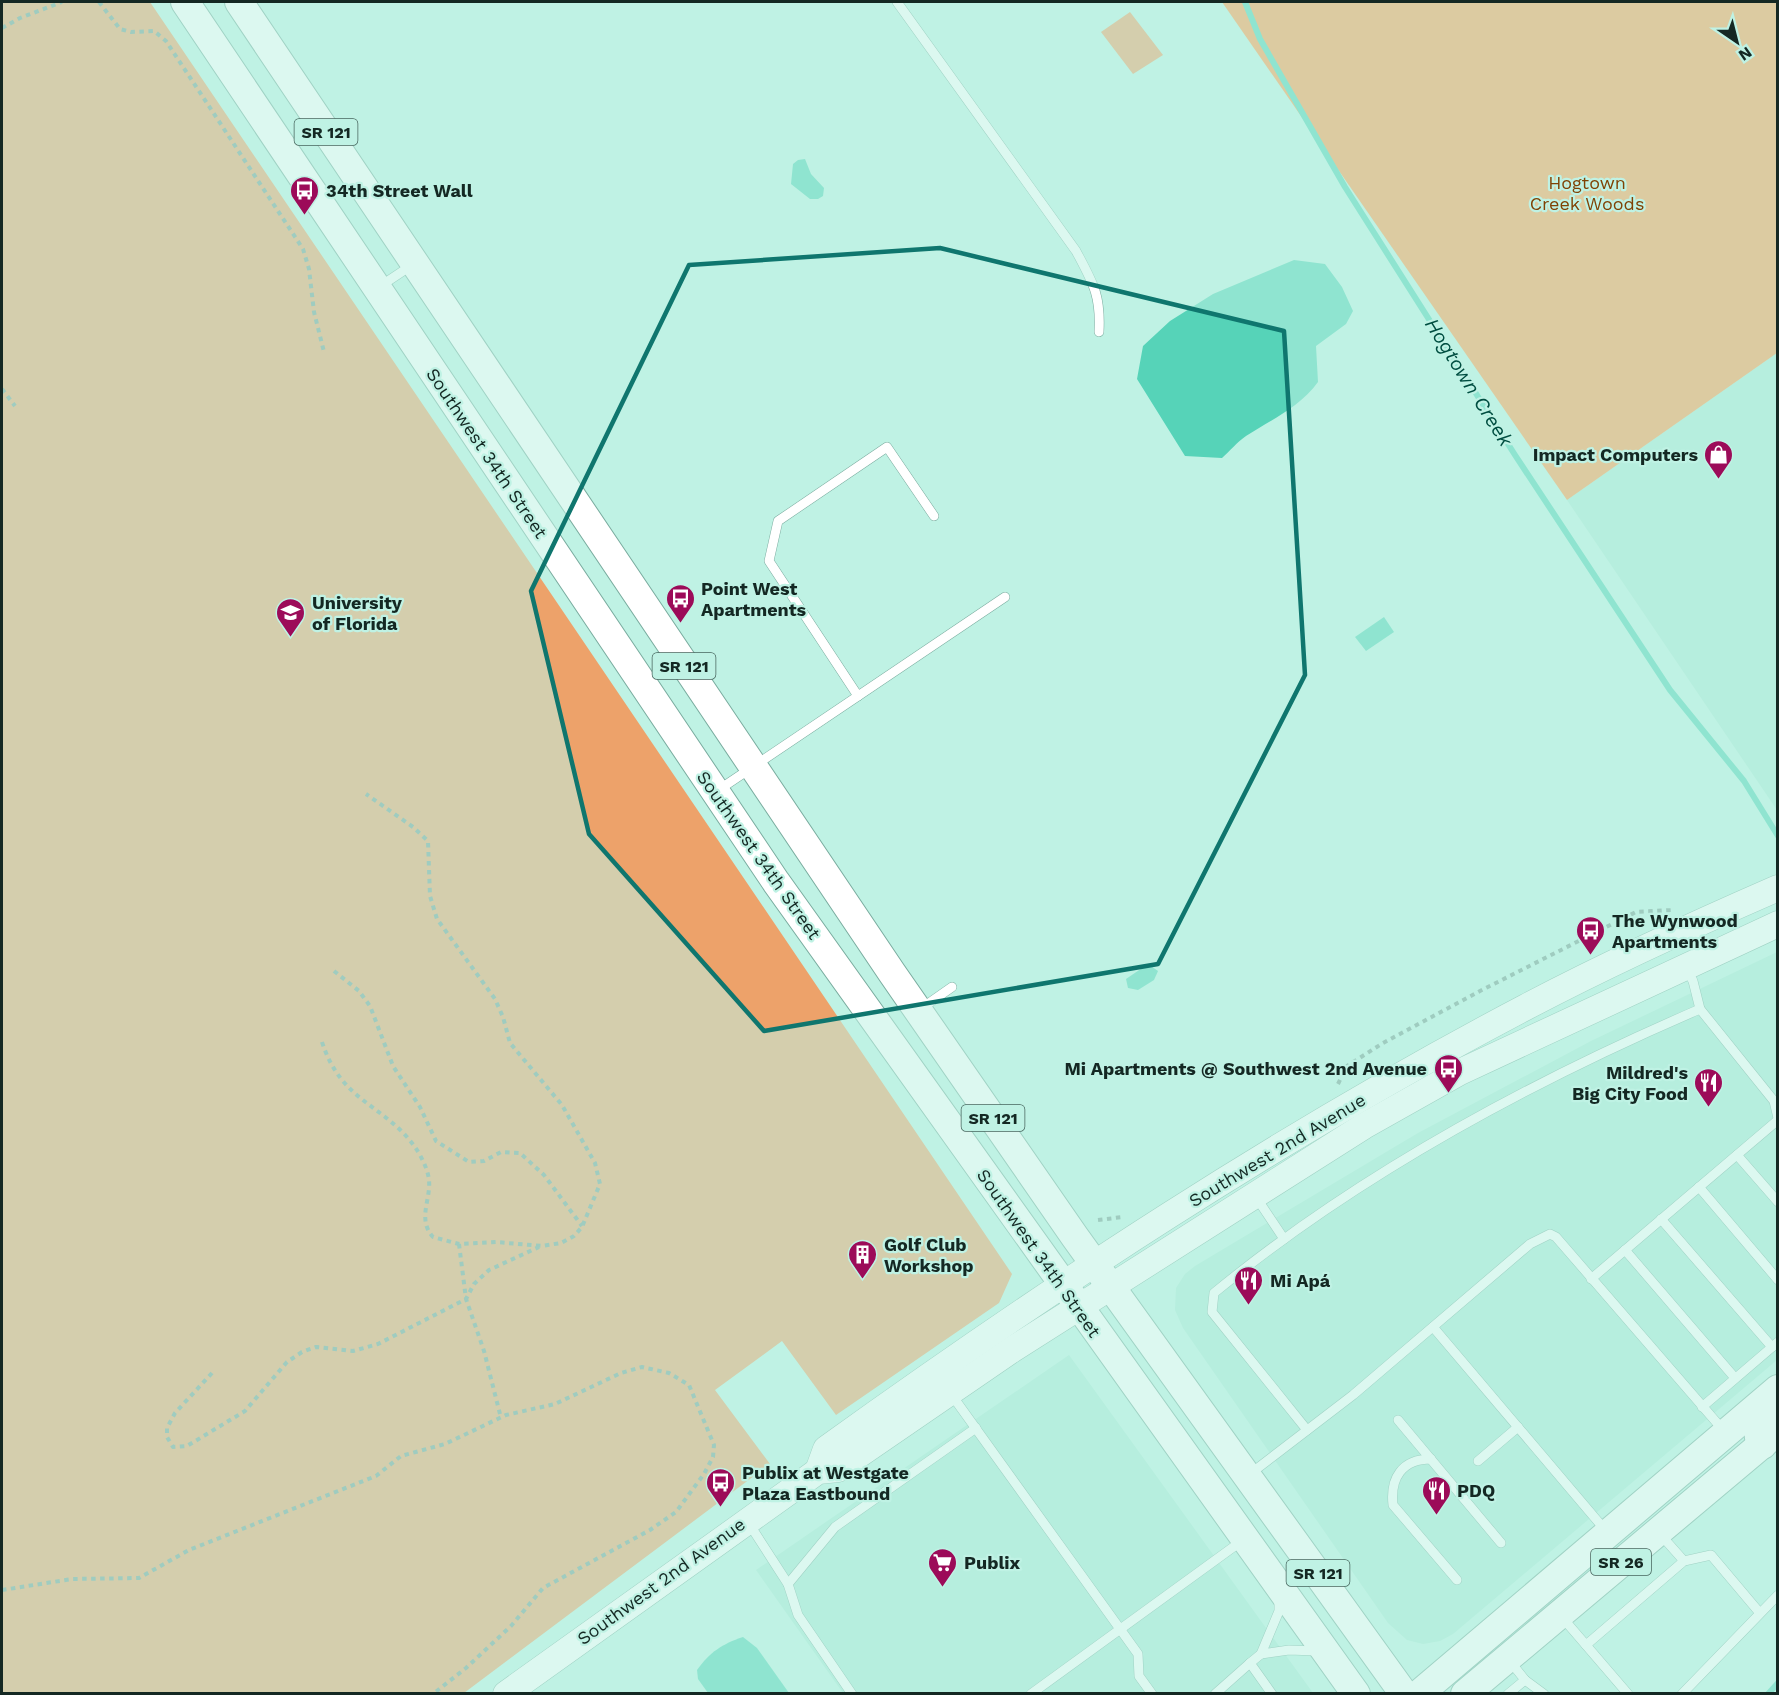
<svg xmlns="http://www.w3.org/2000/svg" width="1779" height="1695" font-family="'Work Sans',sans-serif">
<rect width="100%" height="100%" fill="#bff2e4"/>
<!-- built -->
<g fill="#abe8d7">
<path d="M1777,353V810L1567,500Z"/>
<path d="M1777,952V1360L1453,1634L1440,1641L1423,1644L1407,1640L1388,1623L1183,1328L1175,1310L1176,1288L1185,1274L1195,1266L1418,1133L1591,1041Z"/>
<path d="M1069,1355L1313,1693H843L756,1570Z"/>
</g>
<!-- green -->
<g fill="#eda26a">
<path d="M2,2H150L1012,1274L999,1303L836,1415L782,1341L715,1390L770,1464L464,1693H2Z"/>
<path d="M1130,12L1163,55L1133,74L1101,32Z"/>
</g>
<!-- forest -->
<path fill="#fe9c50" d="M1222,2H1777V353L1567,500Z"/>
<!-- water -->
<g fill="#56d3b8">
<path d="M805,159L811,174L824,188L823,196L818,199H810L791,184L793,164L798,160Z"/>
<path d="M1294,260L1325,264L1342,287L1353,311L1346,324L1316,346L1318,382C1299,408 1272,419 1246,436C1237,442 1230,451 1222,458L1185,456L1137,379L1143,346L1170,321L1213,294Z"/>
<path d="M1384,617L1394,632L1366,651L1355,637Z"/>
<path d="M1148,964L1158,971L1154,980L1138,990L1128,988L1126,979Z"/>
<path d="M743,1637L757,1648L789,1693H708L698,1679L697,1670C710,1652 722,1644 743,1637Z"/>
</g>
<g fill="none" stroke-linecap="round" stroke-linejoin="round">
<!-- stream -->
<g stroke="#56d3b8" stroke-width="6">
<path d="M1245,2L1260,39L1345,187L1515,455L1670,690L1744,781L1778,836"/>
<path d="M1768,1694L1778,1683"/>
</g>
<defs>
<g id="service">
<path d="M897,2L1076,251C1093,283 1101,295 1099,332"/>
<path d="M379,287L412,265"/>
<path d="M858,696L769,561L778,521L887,447L934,516"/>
<path d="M717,791L1005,597"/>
<path d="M1686,968L1693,981L1700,1009L1774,1101L1778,1118"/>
<path d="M922,1008L952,987"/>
<path d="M1737,1155L1778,1202"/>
<path d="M1699,1187L1778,1280"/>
<path d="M1256,1197L1284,1239"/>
<path d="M1661,1219L1772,1347"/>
<path d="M1625,1250L1735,1378"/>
<path d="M1591,1279L1778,1120"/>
<path d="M1433,1327L1606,1531"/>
<path d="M951,1394L1138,1654L1139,1676L1152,1694"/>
<path d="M1702,1407L1778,1342"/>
<path d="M1398,1420L1501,1543"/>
<path d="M1307,1430L1212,1312L1214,1293C1359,1174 1528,1083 1700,1009"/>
<path d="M1431,1459C1402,1459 1390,1478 1393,1505L1457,1580"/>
<path d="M1478,1461L1518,1427"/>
<path d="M1250,1474L1353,1395L1530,1244L1550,1234L1556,1237L1724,1431"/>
<path d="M748,1522L788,1584L798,1615L852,1694"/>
<path d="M1660,1534L1684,1561"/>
<path d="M788,1584L835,1527L976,1428"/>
<path d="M1279,1601V1611L1261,1654L1289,1650L1316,1651"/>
<path d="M1561,1616L1628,1694"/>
<path d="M1586,1645L1684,1561L1711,1555L1759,1612"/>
<path d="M1261,1654L1250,1663L1272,1694"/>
<path d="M1509,1660L1525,1680L1544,1694"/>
<path d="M1031,1694L1243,1540"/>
<path d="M1215,1694L1250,1663"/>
<path d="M1508,1694L1525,1680"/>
<path d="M1682,1694L1778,1595"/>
</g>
<g id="secondary">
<path d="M818,1471L826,1449C1050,1288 1282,1135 1526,1007C1608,964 1693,925 1778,888"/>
<path d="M506,1694L818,1471L838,1469L1013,1349L1364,1126L1460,1072L1778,924"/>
</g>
<g id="primary">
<path d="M185,2L776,882L1356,1694"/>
<path d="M239,2L892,973L1075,1237L1404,1694"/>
<path d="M1419,1694L1778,1389"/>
<path d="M1465,1694L1778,1431"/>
</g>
<path id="trunk" d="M1762,1444C1755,1427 1765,1420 1778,1409"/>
</defs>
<!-- service casing -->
<use href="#service" stroke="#7aac9f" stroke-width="10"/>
<!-- secondary casing -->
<use href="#secondary" stroke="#7aac9f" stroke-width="27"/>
<!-- primary casing -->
<use href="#primary" stroke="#7aac9f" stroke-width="30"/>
<!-- trunk casing -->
<use href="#trunk" stroke="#7aac9f" stroke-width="32"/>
<!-- path -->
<g stroke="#789e94" stroke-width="4" stroke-dasharray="4.5 4.5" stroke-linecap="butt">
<path d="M99,2L120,29L131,32L154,31L166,41L303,249L309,269L314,312L324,352"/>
<path d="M2,28L20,18L62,2"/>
<path d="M2,389L15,406"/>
<path d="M334,971L359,991L370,1006L393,1066L420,1107L436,1141L469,1162L484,1161L501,1152L520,1153L544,1175L582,1226"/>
<path d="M322,1042C342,1104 386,1104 417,1150C422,1158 428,1170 429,1180C431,1200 417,1219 433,1237L459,1244L496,1242L542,1246L561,1243L574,1236L582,1227L600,1184L595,1163L562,1105L510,1043L503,1017L495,999L437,919L430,896L428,841L413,827L366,794"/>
<path d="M1338,1084L1347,1066L1383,1043L1480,991L1636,912L1673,910"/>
<path d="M1098,1220L1123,1217"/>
<path d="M459,1244L466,1299L484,1351L501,1418"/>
<path d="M212,1373L175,1413L167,1428V1437L173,1447L187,1446L245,1411L287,1362L302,1352L316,1347L353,1351L378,1344L466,1299L474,1284L489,1270L539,1247"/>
<path d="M2,1590L72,1579L139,1578L189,1550L376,1476L401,1456L445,1444L506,1415L555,1404L621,1373L642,1367L669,1373L689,1385L714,1445L713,1457L704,1474L676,1512L650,1530L543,1588L511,1626L466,1668L433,1694"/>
</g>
<!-- service -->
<use href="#service" stroke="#fff" stroke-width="9"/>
<!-- secondary -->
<use href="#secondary" stroke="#fff" stroke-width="26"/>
<!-- primary -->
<use href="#primary" stroke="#fff" stroke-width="28"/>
<!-- trunk -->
<use href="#trunk" stroke="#fff" stroke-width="30"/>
</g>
<!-- marked area -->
<path d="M0 0H1779V1695H0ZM940,248L1284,331L1305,675L1158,964L764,1031L589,834L531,591L689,265Z" fill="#bff2e4" fill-opacity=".55" fill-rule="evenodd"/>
<path fill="none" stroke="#0f766e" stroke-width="4.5" stroke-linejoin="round" d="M940,248L1284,331L1305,675L1158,964L764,1031L589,834L531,591L689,265Z"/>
<!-- icons -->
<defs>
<symbol id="bus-pin" viewBox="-11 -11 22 30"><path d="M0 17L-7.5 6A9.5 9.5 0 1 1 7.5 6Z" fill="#9c0b59" stroke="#bff2e4"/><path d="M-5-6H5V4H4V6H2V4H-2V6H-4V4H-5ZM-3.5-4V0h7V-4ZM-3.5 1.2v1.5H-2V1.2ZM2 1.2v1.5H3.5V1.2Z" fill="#fff"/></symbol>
<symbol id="shop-pin" viewBox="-11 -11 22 30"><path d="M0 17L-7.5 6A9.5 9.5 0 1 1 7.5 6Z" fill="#9c0b59" stroke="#bff2e4"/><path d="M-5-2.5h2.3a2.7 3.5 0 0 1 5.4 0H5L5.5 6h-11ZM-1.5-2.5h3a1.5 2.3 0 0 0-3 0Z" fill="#fff"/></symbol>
<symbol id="university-pin" viewBox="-11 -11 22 30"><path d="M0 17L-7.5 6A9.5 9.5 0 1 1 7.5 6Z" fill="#9c0b59" stroke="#bff2e4"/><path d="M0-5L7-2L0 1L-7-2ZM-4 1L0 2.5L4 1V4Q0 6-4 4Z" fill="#fff"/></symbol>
<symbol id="restaurant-pin" viewBox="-11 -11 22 30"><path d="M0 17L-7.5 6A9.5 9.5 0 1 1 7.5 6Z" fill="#9c0b59" stroke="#bff2e4"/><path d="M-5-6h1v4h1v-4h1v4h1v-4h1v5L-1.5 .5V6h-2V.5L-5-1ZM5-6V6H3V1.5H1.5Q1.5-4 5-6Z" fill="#fff"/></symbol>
<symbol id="building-pin" viewBox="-11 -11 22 30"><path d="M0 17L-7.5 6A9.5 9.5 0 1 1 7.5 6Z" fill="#9c0b59" stroke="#bff2e4"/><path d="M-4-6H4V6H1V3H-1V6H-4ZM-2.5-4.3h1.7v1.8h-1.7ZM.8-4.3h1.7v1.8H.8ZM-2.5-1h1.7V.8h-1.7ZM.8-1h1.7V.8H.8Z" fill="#fff"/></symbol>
<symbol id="supermarket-pin" viewBox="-11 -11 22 30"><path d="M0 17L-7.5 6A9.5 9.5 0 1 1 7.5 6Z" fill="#9c0b59" stroke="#bff2e4"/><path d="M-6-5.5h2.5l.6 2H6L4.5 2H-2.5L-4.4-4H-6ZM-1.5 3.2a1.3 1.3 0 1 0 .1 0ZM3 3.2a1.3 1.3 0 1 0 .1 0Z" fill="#fff"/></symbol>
</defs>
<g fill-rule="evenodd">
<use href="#bus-pin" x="288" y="174" width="33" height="45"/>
<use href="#shop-pin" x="1702" y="438" width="33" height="45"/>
<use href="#bus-pin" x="664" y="582" width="33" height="45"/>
<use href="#university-pin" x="274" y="596" width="33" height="45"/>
<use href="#bus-pin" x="1574" y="914" width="33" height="45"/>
<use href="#bus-pin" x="1432" y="1052" width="33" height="45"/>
<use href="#restaurant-pin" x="1692" y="1066" width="33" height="45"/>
<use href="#building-pin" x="846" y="1238" width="33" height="45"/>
<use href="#restaurant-pin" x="1232" y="1264" width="33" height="45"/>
<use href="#bus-pin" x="704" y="1466" width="33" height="45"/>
<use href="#restaurant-pin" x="1420" y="1474" width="33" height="45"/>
<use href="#supermarket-pin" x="926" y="1546" width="33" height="45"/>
</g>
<g text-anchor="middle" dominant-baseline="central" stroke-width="4.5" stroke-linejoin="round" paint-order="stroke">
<!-- shield labels -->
<g fill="#bff2e4" stroke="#47655d" stroke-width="1.5">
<rect x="294.5" y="119" width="63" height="26" rx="4.5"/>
<rect x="652.5" y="653" width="63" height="26" rx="4.5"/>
<rect x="961.5" y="1105" width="63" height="26" rx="4.5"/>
<rect x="1591" y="1549" width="60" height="26" rx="4.5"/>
<rect x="1286.5" y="1560" width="63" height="26" rx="4.5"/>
</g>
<g font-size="16" font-weight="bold" fill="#142823">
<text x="326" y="132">SR 121</text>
<text x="684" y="666">SR 121</text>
<text x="993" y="1118">SR 121</text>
<text x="1621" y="1562">SR 26</text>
<text x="1318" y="1573">SR 121</text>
</g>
<!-- park labels -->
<g font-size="18" fill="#804204" stroke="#bff2e4">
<text x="1587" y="182">Hogtown<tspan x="1587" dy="21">Creek Woods</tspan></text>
</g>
<!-- poi labels -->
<g font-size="18" font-weight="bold" fill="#142823" stroke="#bff2e4" text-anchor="start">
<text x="326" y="190">34th Street Wall</text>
<text x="1698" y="454" text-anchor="end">Impact Computers</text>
<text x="701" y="588">Point West<tspan x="701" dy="21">Apartments</tspan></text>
<text x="312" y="602">University<tspan x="312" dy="21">of Florida</tspan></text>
<text x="1612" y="920">The Wynwood<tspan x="1612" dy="21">Apartments</tspan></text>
<text x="1427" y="1068" text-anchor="end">Mi Apartments @ Southwest 2nd Avenue</text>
<text x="1688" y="1072" text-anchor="end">Mildred's<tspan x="1688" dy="21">Big City Food</tspan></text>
<text x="884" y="1244">Golf Club<tspan x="884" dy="21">Workshop</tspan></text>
<text x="1270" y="1280">Mi Apá</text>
<text x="742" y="1472">Publix at Westgate<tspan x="742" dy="21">Plaza Eastbound</tspan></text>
<text x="1457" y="1490">PDQ</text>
<text x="964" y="1562">Publix</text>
</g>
<!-- street labels -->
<g font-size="18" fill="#142823" stroke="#bff2e4">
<text transform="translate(487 453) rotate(56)">Southwest 34th Street</text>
<text transform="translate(759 855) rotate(55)">Southwest 34th Street</text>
<text transform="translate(1277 1150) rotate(-31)">Southwest 2nd Avenue</text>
<text transform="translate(1039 1253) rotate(55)">Southwest 34th Street</text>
<text transform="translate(661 1581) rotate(-36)">Southwest 2nd Avenue</text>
</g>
<!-- water labels -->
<g font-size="20" font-style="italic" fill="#004e41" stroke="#bff2e4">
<text transform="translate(1469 382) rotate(58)">Hogtown Creek</text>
</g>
</g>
<!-- border -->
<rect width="1779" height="1695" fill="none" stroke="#142823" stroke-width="6"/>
<!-- north arrow -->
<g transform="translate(1737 42) rotate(145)" stroke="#bff2e4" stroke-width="4.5" paint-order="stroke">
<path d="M0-4.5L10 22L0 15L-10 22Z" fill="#142823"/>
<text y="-9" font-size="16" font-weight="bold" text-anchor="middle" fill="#142823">N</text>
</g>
</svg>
